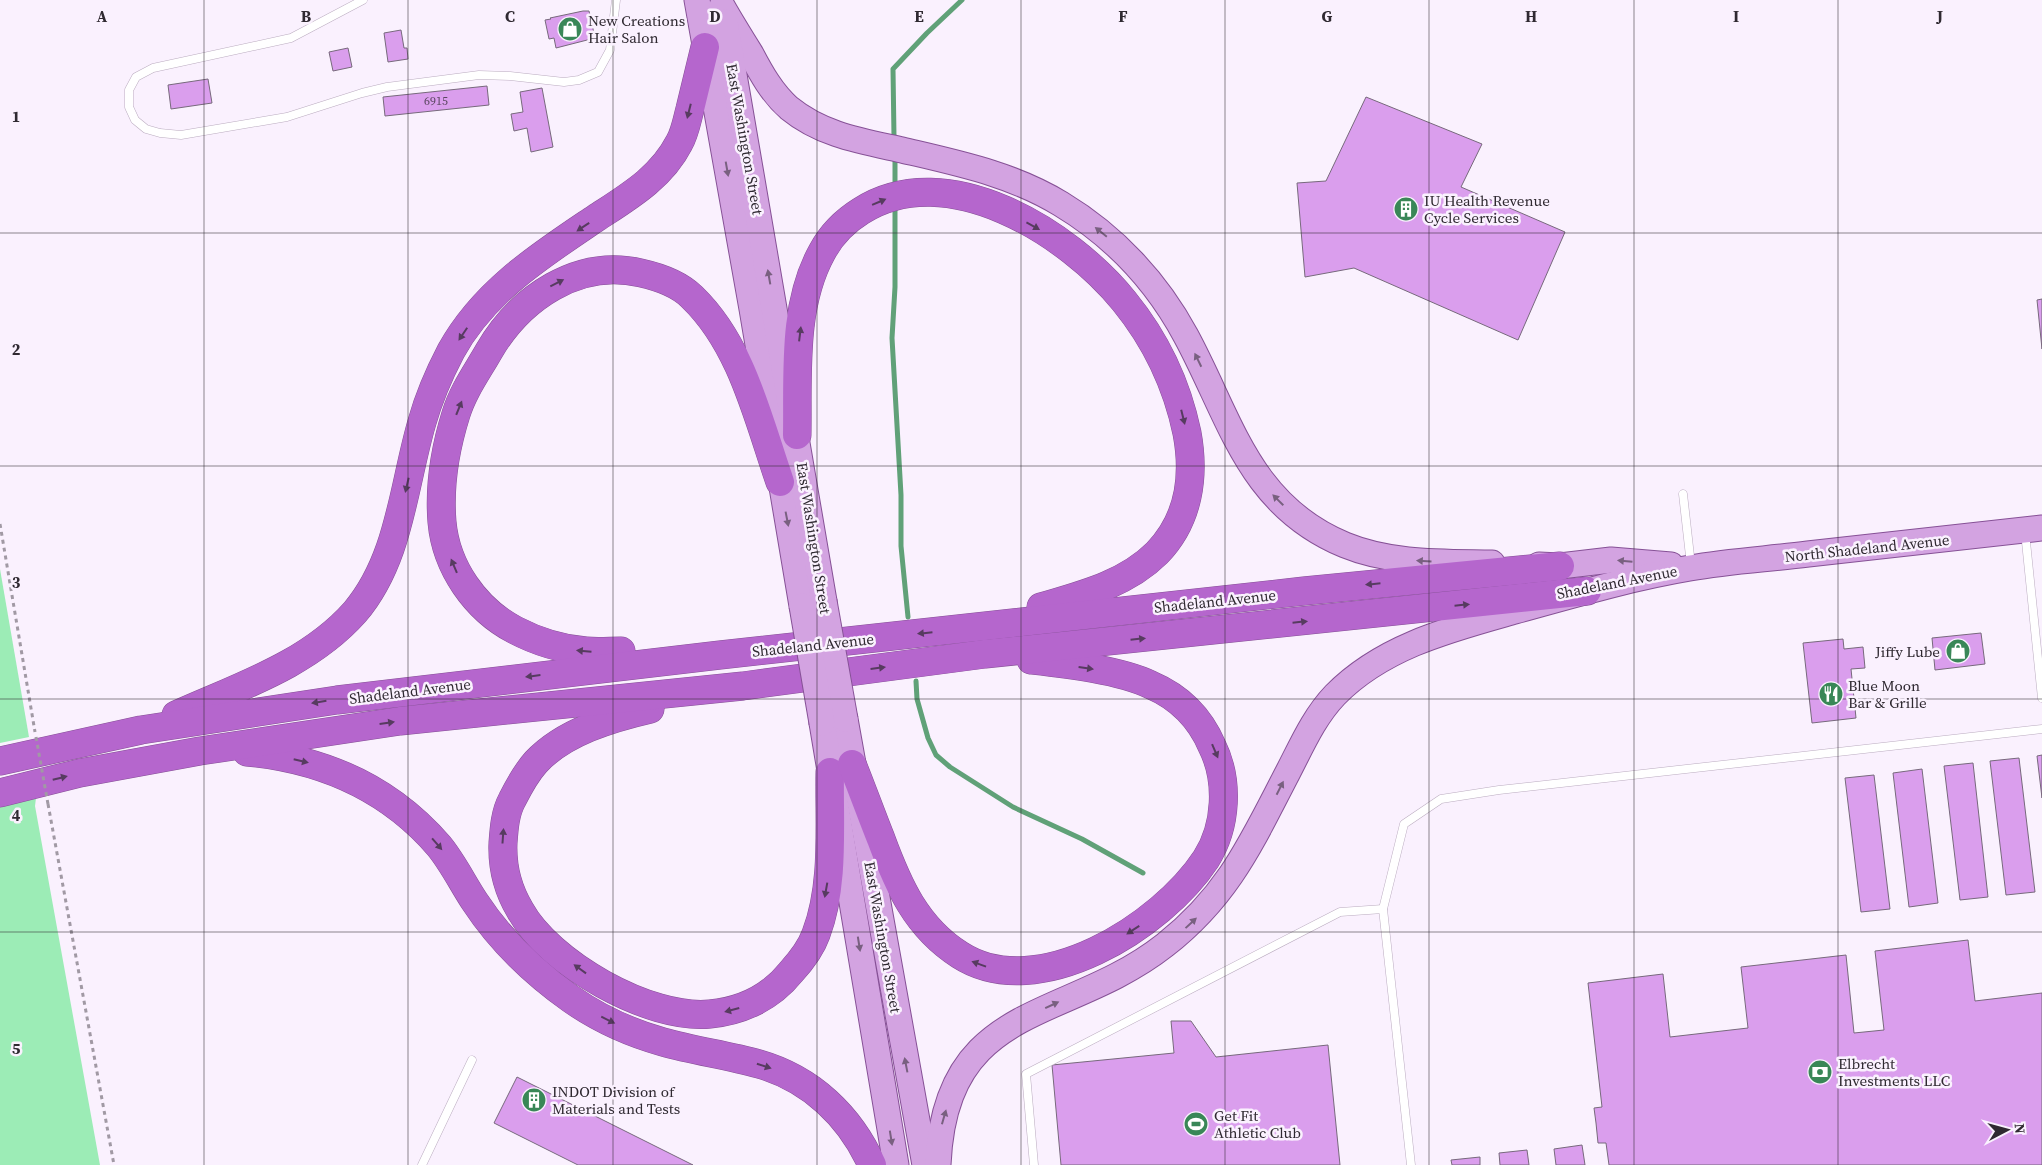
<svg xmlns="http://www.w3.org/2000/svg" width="2042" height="1165" font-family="'Source Serif 4',serif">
<rect width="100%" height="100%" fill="#faf1fe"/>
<!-- green -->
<g fill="#9cecb6">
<path d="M0,569L29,737L0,743Z"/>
<path d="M36,798L35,806L100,1165H0V806Z"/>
</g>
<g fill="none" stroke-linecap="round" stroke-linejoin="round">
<!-- stream -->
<g stroke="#60a178" stroke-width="5">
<path d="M894,137L893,69L927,33L962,0"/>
<path d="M895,160V184"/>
<path d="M895,208V287L892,338L901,495V546L908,617"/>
<path d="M916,681L917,699L928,738L936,755L950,767L1013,807L1082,839L1143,873"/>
</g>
</g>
<!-- building -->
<g fill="#da9eed" stroke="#77697c">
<path d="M583,11H589L595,38L556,48L554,38L549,39L545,20L551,19L550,18Z"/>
<path d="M401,30L404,48H407L408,59L388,62L384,33Z"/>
<path d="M348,48L352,67L333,71L329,52Z"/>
<path d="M208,79L212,103L171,109L168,85Z"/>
<path d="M487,86L489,105L385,116L383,97Z"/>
<path d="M542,88L553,147L531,152L527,128L514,131L511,114L523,112L520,92Z"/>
<path d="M1366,97L1482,144L1461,187L1565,232L1518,340L1354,268L1305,277L1297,183L1326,181Z"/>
<path d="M2042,299V349L2037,300Z"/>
<path d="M1981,633L1985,664L1935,670L1932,638Z"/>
<path d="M1843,639L1844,649L1863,647L1865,668L1851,669L1856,718L1812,723L1803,643Z"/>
<path d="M2042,755V798L2037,756Z"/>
<path d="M2019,758L2035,892L2006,895L1990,761Z"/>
<path d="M1973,763L1988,897L1960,900L1944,766Z"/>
<path d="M1922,769L1938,903L1909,907L1893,773Z"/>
<path d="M1874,775L1890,909L1861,912L1845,778Z"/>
<path d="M1968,940L1975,1001L2042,993V1165H1609L1606,1143H1598L1596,1123L1594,1108L1602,1107L1588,983L1663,974L1670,1037L1748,1028L1741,967L1846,955L1854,1033L1884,1030L1875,951Z"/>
<path d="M1171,1021H1191L1216,1057L1328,1045L1340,1165H1061L1052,1065L1174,1053Z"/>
<path d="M517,1077L693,1165H578L494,1123Z"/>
<path d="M1582,1145L1585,1165H1556L1554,1149Z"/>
<path d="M1527,1150L1529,1165H1500L1499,1153Z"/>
<path d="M1480,1157V1165H1452L1451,1160Z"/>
</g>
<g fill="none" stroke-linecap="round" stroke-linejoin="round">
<defs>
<g id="service">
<path d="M363,0L291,38L153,68L136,77L129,90V107L135,120L146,129L160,133L181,135L287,117L362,93L387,87L479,75L510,76L564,82L579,80L598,72L610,50L616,0"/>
<path d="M1683,494L1691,565"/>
<path d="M2025,532L2042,698"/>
<path d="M422,1165L472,1060"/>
<path d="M1034,1165L1026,1074L1340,912L1383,909"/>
<path d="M1411,1165L1383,909L1404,824L1441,799L1499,790L2042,729"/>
</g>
<g id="primary">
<path d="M697,0L752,309L802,606"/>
<path d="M722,6C731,22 741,38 751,54C761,73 772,93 789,108C822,135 861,141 902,150C957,163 1012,174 1061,204C1114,236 1157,282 1186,336C1231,419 1248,505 1345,545C1391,564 1443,562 1492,563"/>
<path d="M725,22L824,601"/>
<path d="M1539,565L1560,566L1611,560L1671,565"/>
<path d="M845,719L925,1165"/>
<path d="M822,723L896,1165"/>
<path d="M938,1165C945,1000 1066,1023 1165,945C1229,895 1252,841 1288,772C1302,745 1314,717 1335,695C1383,646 1451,629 1515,611C1573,595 1631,578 1690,568C1729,561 1769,559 1808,554C1886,546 1964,537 2042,528"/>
</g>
<g id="motorway">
<path d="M797,435C798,375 792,306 822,252C831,235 845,221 861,211C947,156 1069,233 1124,301C1155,339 1177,385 1187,433C1195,476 1189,520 1157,553C1126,584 1082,595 1041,607"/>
<path d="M621,651C610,651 598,652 586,651C562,649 536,641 515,630C475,609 446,567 442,522C439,485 445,449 456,414C463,391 477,372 489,351C520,298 578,258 641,273C659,277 679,284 692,297C742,345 758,419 780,482"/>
<path d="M650,709C611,718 564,732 536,762C526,773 519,786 512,800C505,813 504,829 503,843C502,867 508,890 520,910C549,963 649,1020 710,1014C742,1011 771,997 791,972C801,961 811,948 816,934C835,884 829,825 830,772"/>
<path d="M176,715C238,687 308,665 355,612C400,559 403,487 422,422C429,397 439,374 451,351C484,291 541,255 596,218C628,197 661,178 679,143C685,133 687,120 690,109C695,88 700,68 705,47"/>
<path d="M247,752C322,759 389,788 439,846C453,863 463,884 475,902C500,940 533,972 571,999C598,1018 631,1033 663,1042C695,1051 727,1055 759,1064C811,1079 850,1116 872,1165"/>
<path d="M0,761L141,730L337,700L720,655L1304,591L1560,566"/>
<path d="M852,764C862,789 871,814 881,839C898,885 916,927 960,955C1038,1005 1162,926 1206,859C1227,826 1229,780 1212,746C1200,718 1179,697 1151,685C1120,670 1066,664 1031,660"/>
<path d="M0,793L80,773L200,751L400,721L743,686L985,654L1587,591"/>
</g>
</defs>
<!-- service casing -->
<use href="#service" stroke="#bbacc0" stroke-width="9"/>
<!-- primary casing -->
<use href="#primary" stroke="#865196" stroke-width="27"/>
<!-- motorway casing -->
<use href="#motorway" stroke="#865196" stroke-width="29"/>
<!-- path -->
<g stroke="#a199a4" stroke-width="3" stroke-dasharray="4 4" stroke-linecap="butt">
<path d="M0,524L35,732"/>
<path d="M48,804L114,1165"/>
</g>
<!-- service -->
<use href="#service" stroke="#fff" stroke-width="8"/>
<!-- primary -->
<use href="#primary" stroke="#d3a3e1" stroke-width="25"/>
<!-- motorway -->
<use href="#motorway" stroke="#b566cd" stroke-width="28"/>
<defs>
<g id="primary-bridge">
<path d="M824,601L845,719"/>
<path d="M802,606L822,723"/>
</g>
</defs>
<!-- primary-bridge casing -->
<use href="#primary-bridge" stroke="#865196" stroke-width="27" stroke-linecap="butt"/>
<!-- path-bridge -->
<path stroke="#a199a4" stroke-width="3" stroke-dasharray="4 4" stroke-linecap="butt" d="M36,737L48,804"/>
<!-- primary-bridge -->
<use href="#primary-bridge" stroke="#d3a3e1" stroke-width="25"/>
</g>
<!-- one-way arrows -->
<defs><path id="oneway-solid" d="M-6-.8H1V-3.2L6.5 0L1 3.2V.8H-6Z" transform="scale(1.25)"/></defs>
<g fill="#573b60">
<use href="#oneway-solid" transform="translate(689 111) rotate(104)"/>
<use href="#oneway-solid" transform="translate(879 202) rotate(-23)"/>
<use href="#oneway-solid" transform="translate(1033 226) rotate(29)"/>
<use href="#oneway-solid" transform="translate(583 227) rotate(146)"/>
<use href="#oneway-solid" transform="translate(557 283) rotate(-27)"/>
<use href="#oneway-solid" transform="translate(463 334) rotate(124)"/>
<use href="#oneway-solid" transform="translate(800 334) rotate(-83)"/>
<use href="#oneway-solid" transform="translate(459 408) rotate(-68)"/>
<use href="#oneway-solid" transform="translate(1183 417) rotate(76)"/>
<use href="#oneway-solid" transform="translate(407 485) rotate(103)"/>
<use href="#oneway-solid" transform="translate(454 566) rotate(-113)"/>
<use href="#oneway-solid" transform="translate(1373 584) rotate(174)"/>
<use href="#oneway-solid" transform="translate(1462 605) rotate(-6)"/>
<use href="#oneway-solid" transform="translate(1300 622) rotate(-6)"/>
<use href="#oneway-solid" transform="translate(925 633) rotate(174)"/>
<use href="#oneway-solid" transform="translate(1138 639) rotate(-6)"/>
<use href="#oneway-solid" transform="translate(584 651) rotate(-175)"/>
<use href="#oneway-solid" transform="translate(878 668) rotate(-7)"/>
<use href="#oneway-solid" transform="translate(1086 668) rotate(8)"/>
<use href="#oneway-solid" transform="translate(533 676) rotate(173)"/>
<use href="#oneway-solid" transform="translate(319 702) rotate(171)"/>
<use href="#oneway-solid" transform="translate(387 723) rotate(-8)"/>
<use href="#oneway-solid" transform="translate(1215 751) rotate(67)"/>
<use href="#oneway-solid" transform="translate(301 761) rotate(13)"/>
<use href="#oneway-solid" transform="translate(60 778) rotate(-14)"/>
<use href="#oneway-solid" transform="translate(503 836) rotate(-86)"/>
<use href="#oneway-solid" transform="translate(437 844) rotate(49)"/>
<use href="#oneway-solid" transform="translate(826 890) rotate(100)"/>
<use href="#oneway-solid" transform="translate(1133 930) rotate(147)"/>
<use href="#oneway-solid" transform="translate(979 964) rotate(-160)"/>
<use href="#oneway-solid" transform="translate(580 969) rotate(-144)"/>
<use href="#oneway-solid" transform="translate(732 1010) rotate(165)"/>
<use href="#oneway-solid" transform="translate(608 1020) rotate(26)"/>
<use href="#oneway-solid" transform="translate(764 1066) rotate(18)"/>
</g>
<g fill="#796080">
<use href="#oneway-solid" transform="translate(727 169) rotate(80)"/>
<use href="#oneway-solid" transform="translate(1101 232) rotate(-141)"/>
<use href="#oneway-solid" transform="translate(769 277) rotate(-100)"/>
<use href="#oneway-solid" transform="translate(1198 360) rotate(-116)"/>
<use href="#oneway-solid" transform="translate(1278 500) rotate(-135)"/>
<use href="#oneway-solid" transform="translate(787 519) rotate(79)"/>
<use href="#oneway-solid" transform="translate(1424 561) rotate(-176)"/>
<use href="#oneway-solid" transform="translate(1625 561) rotate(-175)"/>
<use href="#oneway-solid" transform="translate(1280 788) rotate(-63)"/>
<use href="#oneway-solid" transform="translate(1191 923) rotate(-43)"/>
<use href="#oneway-solid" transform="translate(859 944) rotate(81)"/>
<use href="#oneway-solid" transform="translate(1052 1005) rotate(-25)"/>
<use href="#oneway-solid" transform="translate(906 1065) rotate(-101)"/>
<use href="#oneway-solid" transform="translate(944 1117) rotate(-74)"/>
<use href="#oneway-solid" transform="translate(891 1138) rotate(81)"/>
</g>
<!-- grid -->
<path fill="none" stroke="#2f2931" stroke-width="1" stroke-opacity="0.55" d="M204,0V1165M408,0V1165M613,0V1165M817,0V1165M1021,0V1165M1225,0V1165M1429,0V1165M1634,0V1165M1838,0V1165M0,233H2042M0,466H2042M0,699H2042M0,932H2042"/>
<!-- icons -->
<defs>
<symbol id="shop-disc" viewBox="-11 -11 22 22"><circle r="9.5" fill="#398757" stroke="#faf1fe"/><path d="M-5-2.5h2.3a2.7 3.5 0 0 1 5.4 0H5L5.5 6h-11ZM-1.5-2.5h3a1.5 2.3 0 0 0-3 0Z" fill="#fff"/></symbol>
<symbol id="building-disc" viewBox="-11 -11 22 22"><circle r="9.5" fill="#398757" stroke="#faf1fe"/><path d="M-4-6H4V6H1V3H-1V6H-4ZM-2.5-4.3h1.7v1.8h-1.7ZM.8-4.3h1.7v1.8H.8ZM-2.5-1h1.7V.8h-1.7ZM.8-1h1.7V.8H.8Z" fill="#fff"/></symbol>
<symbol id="restaurant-disc" viewBox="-11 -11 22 22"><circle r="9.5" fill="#398757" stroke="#faf1fe"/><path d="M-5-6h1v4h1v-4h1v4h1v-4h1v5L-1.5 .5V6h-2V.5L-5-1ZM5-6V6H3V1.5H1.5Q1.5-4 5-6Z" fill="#fff"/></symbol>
<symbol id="bank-disc" viewBox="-11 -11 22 22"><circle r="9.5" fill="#398757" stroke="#faf1fe"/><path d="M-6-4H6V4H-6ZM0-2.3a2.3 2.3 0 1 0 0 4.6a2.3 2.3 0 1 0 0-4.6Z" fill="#fff"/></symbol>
<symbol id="stadium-disc" viewBox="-11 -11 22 22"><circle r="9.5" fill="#398757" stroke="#faf1fe"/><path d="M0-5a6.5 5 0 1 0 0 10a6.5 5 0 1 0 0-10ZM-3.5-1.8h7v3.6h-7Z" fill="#fff"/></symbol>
</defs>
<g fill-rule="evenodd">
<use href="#shop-disc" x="556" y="15" width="28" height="28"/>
<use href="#building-disc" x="1392" y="195" width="28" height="28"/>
<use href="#shop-disc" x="1944" y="637" width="28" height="28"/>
<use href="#restaurant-disc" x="1817" y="680" width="28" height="28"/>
<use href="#bank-disc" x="1806" y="1058" width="28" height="28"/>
<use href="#building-disc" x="520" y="1086" width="28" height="28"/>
<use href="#stadium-disc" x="1182" y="1110" width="28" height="28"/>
</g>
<g text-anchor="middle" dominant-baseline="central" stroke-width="5" stroke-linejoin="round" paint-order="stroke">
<!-- number labels -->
<g font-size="12" fill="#5a4660">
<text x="436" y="101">6915</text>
</g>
<!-- poi labels -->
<g font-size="15" fill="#2f2931" stroke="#faf1fe" text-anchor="start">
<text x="588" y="20">New Creations<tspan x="588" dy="17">Hair Salon</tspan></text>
<text x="1424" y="200">IU Health Revenue<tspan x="1424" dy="17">Cycle Services</tspan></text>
<text x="1940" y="651" text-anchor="end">Jiffy Lube</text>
<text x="1848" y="685">Blue Moon<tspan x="1848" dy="17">Bar &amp; Grille</tspan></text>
<text x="1838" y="1063">Elbrecht<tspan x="1838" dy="17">Investments LLC</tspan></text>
<text x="552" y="1091">INDOT Division of<tspan x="552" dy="17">Materials and Tests</tspan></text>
<text x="1214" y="1115">Get Fit<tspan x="1214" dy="17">Athletic Club</tspan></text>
</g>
<!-- street labels -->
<g font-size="15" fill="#2f2931" stroke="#faf1fe">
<text transform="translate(745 139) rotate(80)">East Washington Street</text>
<text transform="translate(814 538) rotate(81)">East Washington Street</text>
<text transform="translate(1867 548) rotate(-6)">North Shadeland Avenue</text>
<text transform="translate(1617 582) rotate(-11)">Shadeland Avenue</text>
<text transform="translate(1215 601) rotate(-6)">Shadeland Avenue</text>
<text transform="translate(813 645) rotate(-6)">Shadeland Avenue</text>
<text transform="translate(410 691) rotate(-7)">Shadeland Avenue</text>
<text transform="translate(883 937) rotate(80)">East Washington Street</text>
</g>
</g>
<g font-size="16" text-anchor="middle" font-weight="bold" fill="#2f2931" stroke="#faf1fe" stroke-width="5" stroke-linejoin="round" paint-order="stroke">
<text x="102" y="22">A</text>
<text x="306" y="22">B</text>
<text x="510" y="22">C</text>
<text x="715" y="22">D</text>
<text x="919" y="22">E</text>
<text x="1123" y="22">F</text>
<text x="1327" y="22">G</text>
<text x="1531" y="22">H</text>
<text x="1736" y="22">I</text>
<text x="1940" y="22">J</text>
<text x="16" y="122">1</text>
<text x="16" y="355">2</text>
<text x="16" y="588">3</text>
<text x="16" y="821">4</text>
<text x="16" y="1054">5</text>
</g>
<!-- north arrow -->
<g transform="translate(2007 1130) rotate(84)" stroke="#faf1fe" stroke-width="4" paint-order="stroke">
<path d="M0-4L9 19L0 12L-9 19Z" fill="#2f2931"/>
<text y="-8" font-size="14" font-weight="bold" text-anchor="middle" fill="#2f2931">N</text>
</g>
</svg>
